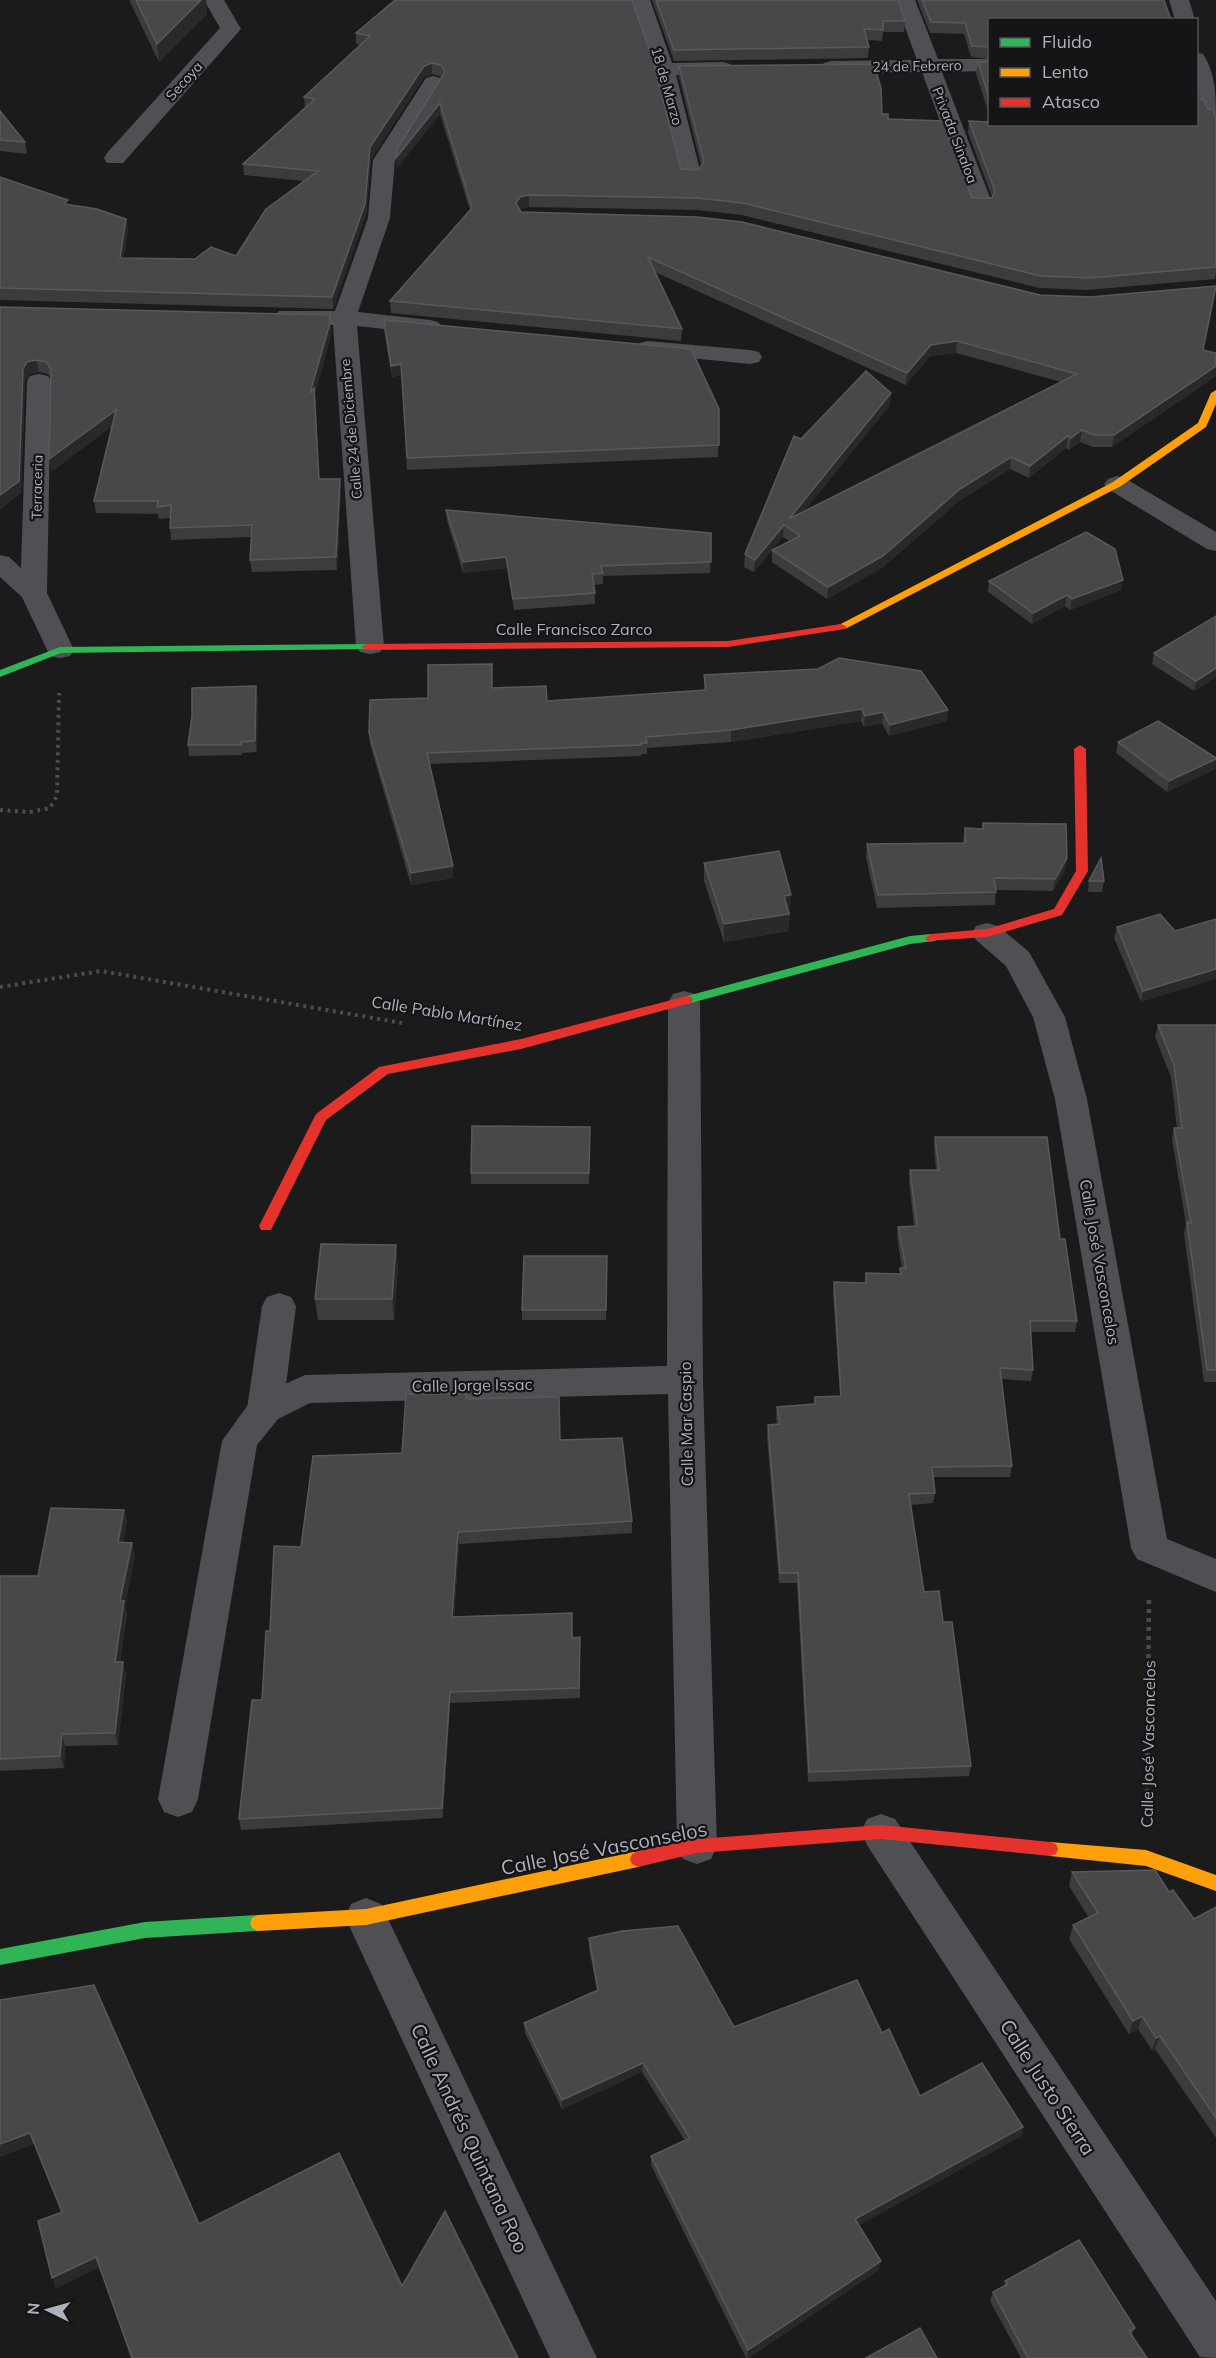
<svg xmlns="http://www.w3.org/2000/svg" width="1216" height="2358" font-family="Mulish,sans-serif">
<rect width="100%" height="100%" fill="#1b1b1b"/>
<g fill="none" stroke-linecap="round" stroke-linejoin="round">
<!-- path-far1 -->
<g stroke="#4b4c4e" stroke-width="4" stroke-dasharray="3 4.5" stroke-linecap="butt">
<path d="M0,810L30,812L50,808L57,796L59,693"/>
<path d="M0,987L101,971L402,1023"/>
</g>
<!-- path -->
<path stroke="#4b4c4e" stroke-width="4.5" stroke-dasharray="4 5" stroke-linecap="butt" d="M1147,1811L1149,1596"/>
<!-- lane -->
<path fill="#505054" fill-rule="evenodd" d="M279,1293L291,1297L296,1306L283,1409L278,1419L265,1423L252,1419L247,1409L262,1306L267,1297Z"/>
<!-- street -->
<g fill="#505054" fill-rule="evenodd">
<path d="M204,0H224L241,29L123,163H107L104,158L107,153L220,28Z"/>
<path d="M630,0H650L672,63L723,62L730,64L733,68L730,72L723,74L676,75L701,174L698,179H682L679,174L654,69Z"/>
<path d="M895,0H915L938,59H990V71L942,72L992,203L989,208H973L970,203L922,72L831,73L824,71L821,67L824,63L831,61L917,60Z"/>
<path d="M1169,0H1189L1195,20H1175Z"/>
<path d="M1196,52L1203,54C1216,74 1216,97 1216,120L1208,119C1195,99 1196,75 1196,52Z"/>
<path d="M433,76L440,78L444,82L395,160L390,218L358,312L430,320L438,322L442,327L438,332L430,334L357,326L384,646L380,652L370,654L360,652L356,646L333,325L279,321L275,316L279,311H335L368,218L373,160L426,78Z"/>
<path d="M648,341L750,350L759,352L762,357L759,362L750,364L640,353L636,348L640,343Z"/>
<path d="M39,374L48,376L51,381L47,593L74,650L70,656L60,658L50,656L22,597L0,577V555L9,557L21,568L27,381L30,376Z"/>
<path d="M1117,476L1126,479L1216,532V551L1207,549L1108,489L1104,484L1108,479Z"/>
<path d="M987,923L998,926L1029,952L1065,1017L1087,1099L1167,1539L1216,1559V1592L1137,1559L1131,1548L1055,1099L1033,1017L1006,966L976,940L972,933L976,926Z"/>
<path d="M684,991L695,994L700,1002L703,1380L717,1846L711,1859L697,1864L683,1859L677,1846L668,1394L310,1403L278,1419L257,1445L198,1799L192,1812L178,1817L164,1812L158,1799L222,1441L252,1399L305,1375L667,1366L668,1002L673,994Z"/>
<path d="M881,1814L895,1819L1216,2301V2358L1200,2357L867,1845L861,1832L867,1819Z"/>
<path d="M366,1898L381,1904L597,2358H550L345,1917L351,1904Z"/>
</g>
<!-- fast -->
<g fill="#30b455" fill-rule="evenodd">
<path d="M367,644L371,645V649L61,653L0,677V670L60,647Z"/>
<path d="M931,934L937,938L935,941L910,944L687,1004L681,1000L687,996L910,936Z"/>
<path d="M258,1915L264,1918L266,1923L264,1928L258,1931L145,1938L0,1965V1949L145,1922Z"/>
</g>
<!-- slow -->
<g fill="#ff9f0a" fill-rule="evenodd">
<path d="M1216,390V404L1206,427L1121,486L845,629H837L835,627L1113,482L1198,423L1211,393Z"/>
<path d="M1050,1842L1146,1850L1216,1875V1891L1146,1866L1050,1856L1044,1854L1042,1849L1044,1844Z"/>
<path d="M638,1851L644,1854L646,1859L644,1864L638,1867L366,1925L258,1931L252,1928L250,1923L252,1918L258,1915L366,1909Z"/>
</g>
<!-- jam -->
<g fill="#e5322d" fill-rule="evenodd">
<path d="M841,624L847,627L845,629L728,647L367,650L361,647L367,644L728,641Z"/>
<path d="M1080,745L1086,749L1088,871L1062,915L987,937L927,941L925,938L931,934L987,929L1054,909L1076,871L1074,749Z"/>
<path d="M687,996L691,997L693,1000L691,1003L521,1049L388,1074L326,1120L271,1230H261L259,1226L316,1114L379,1067L521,1039Z"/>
<path d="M881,1825L1050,1842L1056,1844L1058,1849L1056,1854L1050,1856L881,1839L697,1853L638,1867L632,1864L630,1859L632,1854L638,1851L697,1839Z"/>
</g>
</g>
<!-- wall -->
<g fill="#3c3c3d">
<path d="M129,0H206L207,14L159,62Z"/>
<path d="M395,0L681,169L698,170L701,165L679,77V66L882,114L972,198L992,197L968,133L969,121L990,124L1208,109L1216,118V273L1215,279L1088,290L1039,288L742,215L697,210L529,207L520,209V210L521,212L1203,350L1216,353V376L1112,447H1093L1080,442L1069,450L1066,448L1029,478L1010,469L959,501L882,568L827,599L772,562V550L790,541L783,537L754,572L744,567L745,554L801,439L890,405L804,511L1061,382L956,353L930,356L906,385L655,272L682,329L681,341L391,313L390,301L470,210L440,114L396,169V158L442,77L432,74L424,77L371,159L366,215L333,309L0,300V177L68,205L126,219L128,231L123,258L195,259L236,256L304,181L244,175L243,164L305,108L304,97L360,45L356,44V33Z"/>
<path d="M652,0H898L905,21L904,32H883L882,41L867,40L869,47L868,58L674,61Z"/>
<path d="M917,0H1164L990,20V59L971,57L964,34L930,33Z"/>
<path d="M978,62H990V117L976,74Z"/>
<path d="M0,111L25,142L27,154L0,151Z"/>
<path d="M0,307L330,315L331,335L315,393L319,479L341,491L337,570L252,572L250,560L252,537L171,540L170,528V518L159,519L158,514L96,513L94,501L112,426L52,471L49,459L51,378L48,374L39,372L30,374L25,381L21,493L0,509Z"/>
<path d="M384,320L719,409L718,457L407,470L402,375L392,377L384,331Z"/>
<path d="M446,510L711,533L710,573L603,576V584L594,585L595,593V604L514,610L507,568L463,573L447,521Z"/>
<path d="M989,581L1121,590L1070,610L1065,606L1032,624L988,592Z"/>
<path d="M1216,616V677L1194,691L1152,664L1154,653Z"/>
<path d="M704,675L947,721L889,736L882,723L864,727L861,721L731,742L647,748V754H641V756L429,764L453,878L411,885L370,744L369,733L428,698L492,688L547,701L704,690Z"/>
<path d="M258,697L257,752L242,753V755L189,756L188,745L192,716Z"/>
<path d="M1118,742L1216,758L1215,769L1167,792L1116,753Z"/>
<path d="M983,823L1067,858L1065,870L1053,891L996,890L995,905L877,908L866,857L867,844L963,843L965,828L982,829Z"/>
<path d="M704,863L790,912L788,931L724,942L704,881Z"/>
<path d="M1089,881H1104L1102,892H1088Z"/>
<path d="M1160,914L1141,1002L1114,938L1117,927Z"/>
<path d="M1158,1025H1216V1382H1204L1184,1234L1186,1224L1172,1139L1174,1128H1177L1171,1077L1155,1037Z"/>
<path d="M590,1127L589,1184H471V1173Z"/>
<path d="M935,1137L1060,1239L1077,1321L1075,1332H1031L1033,1370L1031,1381L1001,1379L1012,1466L1010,1477H933L935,1493L933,1503L911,1505L924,1592L943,1622L971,1766L969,1776L808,1782L797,1583H779L767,1436L768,1425L777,1424L776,1418L777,1407L814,1404L815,1397L840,1396L833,1293L834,1282L865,1283L866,1273L900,1274V1268H902L897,1237L898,1227L914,1226L909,1181L910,1170H936L934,1147Z"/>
<path d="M607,1256L606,1320H522V1310Z"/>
<path d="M398,1265L394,1320H318L315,1299Z"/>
<path d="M466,1399L560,1440L632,1521V1533L459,1544L454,1617L572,1638L580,1637V1698L450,1703L443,1818L241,1830L239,1819L262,1700L301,1547L402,1453Z"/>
<path d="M124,1510L127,1522L123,1542L132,1543L135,1555L125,1605L127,1614L120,1662L126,1674L118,1745L65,1746L64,1768L0,1771V1576H38Z"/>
<path d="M1072,1872L1169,1892L1194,1919L1216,1907V2138L1155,2049L1152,2050L1138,2029L1129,2034L1069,1939L1073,1925L1089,1918L1069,1886Z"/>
<path d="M589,1938L734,2027L882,2033L920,2096L1023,2127L1021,2136L859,2225L879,2270L748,2358H746L651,2165V2156L685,2141L642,2072L562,2109L525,2033L524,2023L597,1990L589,1948Z"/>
<path d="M1005,2281L1135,2328L1132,2335L1147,2358H1021L990,2301L993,2292L1004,2286Z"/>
</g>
<!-- shaded-wall -->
<g fill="#29292a">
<path d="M201,0H206L207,14L159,62L157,44Z"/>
<path d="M432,63V74L424,77L371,159L366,215L333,309L332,297L370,147L424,66Z"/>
<path d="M440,103V114L396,169V158Z"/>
<path d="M529,195V207L520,209L516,215V203L520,197Z"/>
<path d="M126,219L128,231L121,270L120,258Z"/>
<path d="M330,323L331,335L315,393H310Z"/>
<path d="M957,341L956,353L930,356L906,385L907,373L931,345Z"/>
<path d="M36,360L39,372L30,374L25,381L21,493L0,509V495L23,369L27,362Z"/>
<path d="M401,364L402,375L392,377L391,366Z"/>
<path d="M1216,366V376L1112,447L1114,435Z"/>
<path d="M891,393L890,405L790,529L789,519Z"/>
<path d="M116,410L118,422L52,471L49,459Z"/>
<path d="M1082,430L1080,442L1069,450L1071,438Z"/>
<path d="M1068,436L1066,448L1029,478L1030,466Z"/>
<path d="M1011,457L1010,469L959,501L882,568L827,599L828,587L960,489Z"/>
<path d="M340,479L341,491L337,570L336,557Z"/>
<path d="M784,525L783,537L754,572L755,560Z"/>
<path d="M506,557L507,568L463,573V562Z"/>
<path d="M1123,580L1121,590L1070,610L1072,599Z"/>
<path d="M1067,595L1065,606L1032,624L1033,613Z"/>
<path d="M1216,668V677L1194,691L1196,681Z"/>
<path d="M256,686L258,697L257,752L255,741Z"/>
<path d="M862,709L861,721L731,742V730Z"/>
<path d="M948,710L947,721L889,736L890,725Z"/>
<path d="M883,712L882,723L864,727L865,716Z"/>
<path d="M1216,759L1215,769L1167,792L1169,781Z"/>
<path d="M1067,858L1065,870L1053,891L1055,879Z"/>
<path d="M453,866V878L411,885V873Z"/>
<path d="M791,895L790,912L783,913L784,896Z"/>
<path d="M789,914L788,931L724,942V924Z"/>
<path d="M1216,969V979L1141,1002L1143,991Z"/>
<path d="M396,1245L398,1265L394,1320L392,1299Z"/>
<path d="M124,1510L127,1522L121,1555L118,1542Z"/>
<path d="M458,1532L459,1544L453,1628L452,1617Z"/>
<path d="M132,1543L135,1555L125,1605L127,1614L118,1674L115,1662L120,1601Z"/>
<path d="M123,1662L126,1674L118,1745L115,1733Z"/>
<path d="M450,1692V1703L443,1818L442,1808Z"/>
<path d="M62,1734L65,1746L64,1768L60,1756Z"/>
<path d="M1142,2016L1138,2029L1129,2034L1133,2021Z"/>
<path d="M1160,2036L1155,2049L1152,2050L1156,2038Z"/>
<path d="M643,2063L642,2072L562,2109V2100Z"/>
<path d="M1023,2127L1021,2136L854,2228L855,2219Z"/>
<path d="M30,2133L34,2144L0,2157V2144Z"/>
<path d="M96,2257L100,2267L56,2289L52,2278Z"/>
<path d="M881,2261L879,2270L747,2358L748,2350Z"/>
</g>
<!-- building -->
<g fill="#48484b" stroke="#58595c" stroke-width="1.5">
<path d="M136,0H201L157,44Z"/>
<path d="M395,0H632L652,58L681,169L698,170L704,162L679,66L874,64L881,88L882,114H888V119L943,121L972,198H992L995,191L969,121L990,122V124H1197V99H1203L1208,109L1213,110L1216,118V267L1090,278L1041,276L743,203L697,198L529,195L520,197L516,203L521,212L697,217L742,222L1040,295L1090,297L1216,286L1203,350L1216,353V366L1114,435H1094L1082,430L1071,438L1068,436L1030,466L1011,457L960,489L883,556L828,587L772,550L800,536L784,525L755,560L745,554L794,436L801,439L866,371L891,393L789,519L1077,374L957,341L931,345L907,373L648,257L682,329L390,301L472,208L440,103L396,158L397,149L445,72L441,65L432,63L424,66L370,147L365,204L332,297L0,288V177L68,200L64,204L97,209L126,219L120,258L195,259L211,247L236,256L266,209L318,171L243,164L315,99L304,97L370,36L356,33Z"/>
<path d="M656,0H898L905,21H883V30L864,29L869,47L674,50Z"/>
<path d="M922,0H1164L1171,20H990V47L972,46L965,23L931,22Z"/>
<path d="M978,62H990V102Z"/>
<path d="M0,111L25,142L0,140Z"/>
<path d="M0,307L330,315V323L310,393L314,388L319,479H340L336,557L250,560L252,525L170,528L171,505L157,507L158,501H94L116,410L49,459L51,369L46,362L36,360L27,362L23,369L19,481L0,495Z"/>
<path d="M384,320L691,349L719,409V445L407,458L401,364L391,366Z"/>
<path d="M446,510L711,533V562L601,566L603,573L592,574L595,593L513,599L506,557L463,562Z"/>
<path d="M1086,532L1115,549L1123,580L1072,599L1067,595L1033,613L989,581Z"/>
<path d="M1216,616V668L1196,681L1154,653Z"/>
<path d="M839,658L921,671L948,710L890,725L883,712L865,716L862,709L731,730L646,737L647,743H640L641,745L427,753L453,866L411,873L369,733L370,700L428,698V665L492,664V688L546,686L547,701L706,690L704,675L818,669Z"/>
<path d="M256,686L255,741L241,742V745H188L192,716V688Z"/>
<path d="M1158,721L1216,758V759L1169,781L1118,742Z"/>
<path d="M983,823L1066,824L1067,858L1055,879L994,878L996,892L878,895L867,844L965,843V828L983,829Z"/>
<path d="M779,851L791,895L784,896L789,914L724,924L704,863Z"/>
<path d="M1101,858L1104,881H1089Z"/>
<path d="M1160,914L1175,931L1216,919V969L1143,991L1117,927Z"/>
<path d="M1158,1025H1216V1370H1207L1187,1222L1191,1223L1174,1128H1182L1174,1065Z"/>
<path d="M472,1126L590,1127L589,1173H471Z"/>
<path d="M935,1137H1047L1060,1239H1065L1077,1321H1030L1033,1370L1000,1368L1012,1466L932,1467L935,1493L909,1494L924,1592L939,1591L943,1622H952L971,1766L809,1772L798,1573H780L768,1425L780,1424L777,1407L815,1404V1397L841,1396L834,1282L866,1283V1273L901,1274L900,1268H906L898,1227L917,1226L910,1170H939Z"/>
<path d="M321,1244L396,1245L392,1299H315Z"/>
<path d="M524,1256H607L606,1310H522Z"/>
<path d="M406,1394H466V1399L559,1397L560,1440L622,1438L632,1521L458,1532L452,1617L572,1613V1638L580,1637L579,1688L450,1692L442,1808L239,1819L252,1700H262L266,1631H270L274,1546L301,1547L313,1456L402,1453Z"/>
<path d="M51,1508L124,1510L118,1542L132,1543L120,1601H124L115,1662H123L115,1733L62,1734L60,1756L0,1759V1576H38Z"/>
<path d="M1155,1870L1169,1892L1173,1890L1194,1919L1216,1907V2118L1160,2036L1156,2038L1142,2016L1133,2021L1073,1925L1098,1913L1072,1872Z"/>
<path d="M678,1926L734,2027L857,1980L882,2033L889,2029L920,2096L982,2063L1023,2127L855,2219L881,2261L748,2350L651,2156L690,2138L643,2063L562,2100L524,2023L598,1990L589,1938L622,1931Z"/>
<path d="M94,1985L199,2224L339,2153L402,2286L445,2211L518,2358H132L96,2257L52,2278L38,2221L62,2212L30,2133L0,2144V2000Z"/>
<path d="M1079,2240L1135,2328L1129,2331L1147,2358H1028L993,2292L1008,2284L1005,2281Z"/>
<path d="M920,2328L937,2358H866Z"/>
</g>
<g text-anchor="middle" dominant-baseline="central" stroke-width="4.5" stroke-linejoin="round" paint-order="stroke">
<!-- far-street labels -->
<g font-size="14" fill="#aeb1ba" stroke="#151517">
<text transform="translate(917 66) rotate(-1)">24 de Febrero</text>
<text transform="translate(184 81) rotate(-48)">Secoya</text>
<text transform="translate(667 86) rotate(74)">18 de Marzo</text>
<text transform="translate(955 135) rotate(69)">Privada Sinaloa</text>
<text transform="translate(351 429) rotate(-95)">Calle 24 de Diciembre</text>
<text transform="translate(37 487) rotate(-89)">Terraceria</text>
</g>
<!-- street labels -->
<g font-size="16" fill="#aeb1ba" stroke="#151517">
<text x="574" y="629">Calle Francisco Zarco</text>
<text transform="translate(447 1013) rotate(9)">Calle Pablo Martínez</text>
<text transform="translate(1100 1262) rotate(80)">Calle José Vasconcelos</text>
<text transform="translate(472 1385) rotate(-1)">Calle Jorge Issac</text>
<text transform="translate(686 1424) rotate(-91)">Calle Mar Caspio</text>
<text transform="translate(1148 1744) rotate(-89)">Calle José Vasconcelos</text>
</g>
<!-- near-street labels -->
<g font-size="20" fill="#aeb1ba" stroke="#151517">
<text transform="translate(604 1848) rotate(-11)">Calle José Vasconselos</text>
<text transform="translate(1048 2087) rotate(57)">Calle Justo Sierra</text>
<text transform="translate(470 2138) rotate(65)">Calle Andrés Quintana Roo</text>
</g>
</g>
<!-- legend -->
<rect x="988" y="18" width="210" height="108" fill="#151517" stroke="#525358" stroke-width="1.5"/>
<rect x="1000" y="38" width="30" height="9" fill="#30b455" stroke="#525358" stroke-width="1.5"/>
<text x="1042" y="48" font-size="18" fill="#aeb1ba">Fluido</text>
<rect x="1000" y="68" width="30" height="9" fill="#ff9f0a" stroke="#525358" stroke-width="1.5"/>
<text x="1042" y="78" font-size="18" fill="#aeb1ba">Lento</text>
<rect x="1000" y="98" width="30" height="9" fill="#e5322d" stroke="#525358" stroke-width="1.5"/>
<text x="1042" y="108" font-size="18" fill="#aeb1ba">Atasco</text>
<!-- north arrow -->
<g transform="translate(48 2310) rotate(275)" stroke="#151517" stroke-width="4.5" paint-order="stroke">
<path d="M0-4.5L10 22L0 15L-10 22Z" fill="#aeb1ba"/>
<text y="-9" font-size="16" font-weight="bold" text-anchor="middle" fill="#aeb1ba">N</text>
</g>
</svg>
